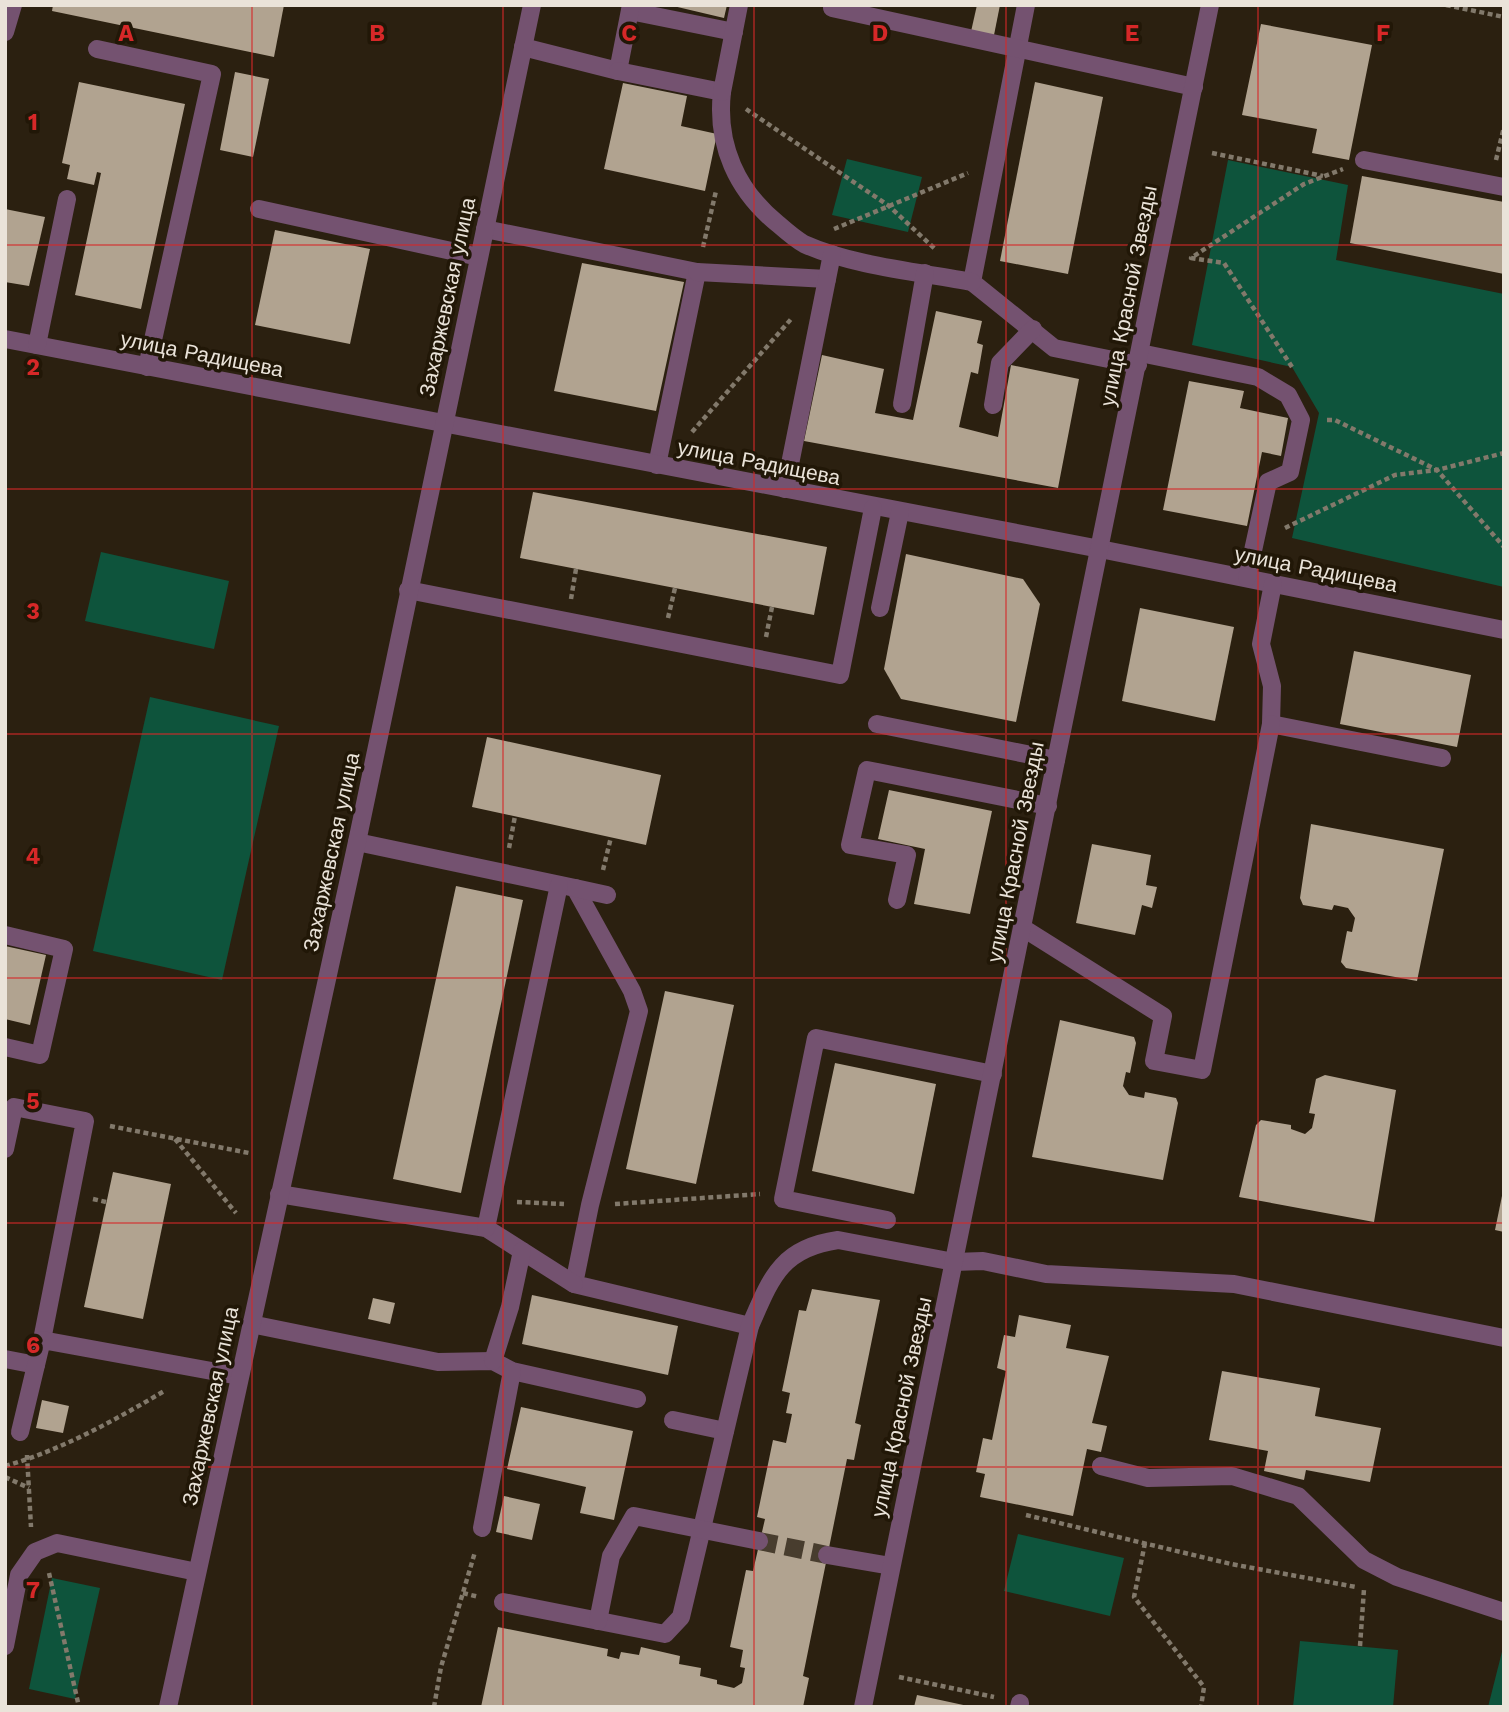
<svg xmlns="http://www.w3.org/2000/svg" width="1509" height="1712" font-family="'Work Sans',sans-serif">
<rect width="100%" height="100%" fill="#2b2010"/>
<!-- green -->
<g fill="#0e543c">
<path d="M847,159L922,177L908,232L832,215Z"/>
<path d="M1228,160L1348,185L1336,260L1504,294V587L1292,538L1319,413L1292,367L1192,345Z"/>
<path d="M101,552L229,581L214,649L85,621Z"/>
<path d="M150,697L279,726L222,980L93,951Z"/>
<path d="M1018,1534L1124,1558L1110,1616L1004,1591Z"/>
<path d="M52,1578L100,1588L75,1699L29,1689Z"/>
<path d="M1300,1641L1398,1650L1393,1707H1293Z"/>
<path d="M1504,1644V1707H1488Z"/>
</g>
<!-- building -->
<g fill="#b1a390">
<path d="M53,5H284L274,57L52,11Z"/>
<path d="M669,5H727L724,18Z"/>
<path d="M977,5H1000L993,40L970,36Z"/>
<path d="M1261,24L1372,45L1349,160L1312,153L1317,129L1242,115Z"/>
<path d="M235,72L269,79L253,157L220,150Z"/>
<path d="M79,82L185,104L141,309L75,295L101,173L97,172L94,185L67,179L70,165L62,163Z"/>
<path d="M1035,82L1103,97L1068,274L1000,261Z"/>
<path d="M623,83L687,96L681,126L717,134L705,191L604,169Z"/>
<path d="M1362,176L1504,202V274L1350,243Z"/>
<path d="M5,209L45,217L29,286L5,282Z"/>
<path d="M275,230L370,249L350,344L255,325Z"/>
<path d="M582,263L684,282L656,411L554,391Z"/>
<path d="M936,311L982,321L977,343L983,345L978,374L971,372L959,427L998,437L1011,365L1079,379L1058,488L804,441L822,355L884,369L875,413L913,420Z"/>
<path d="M1189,381L1244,391L1240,408L1288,418L1281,456L1262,452L1247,526L1163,510Z"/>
<path d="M533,492L827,547L814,615L520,558Z"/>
<path d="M906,554L1023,579L1040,604L1016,722L901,699L884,669Z"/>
<path d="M1140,608L1234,627L1215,721L1122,701Z"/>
<path d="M1354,651L1471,675L1457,747L1340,724Z"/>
<path d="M487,737L661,775L646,845L472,807Z"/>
<path d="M889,790L992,811L970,914L914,904L925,849L878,839Z"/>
<path d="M1311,824L1444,849L1417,981L1346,968L1341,962L1347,931L1352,932L1355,918L1348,908L1334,905L1332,910L1303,905L1300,898Z"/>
<path d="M1092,844L1151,855L1146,885L1157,887L1152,908L1142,905L1135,935L1076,923Z"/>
<path d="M456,886L523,900L461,1193L393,1179Z"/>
<path d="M5,946L46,955L30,1025L5,1019Z"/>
<path d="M665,991L734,1005L696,1184L626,1169Z"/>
<path d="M1060,1020L1134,1037L1136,1043L1130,1073L1126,1072L1123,1086L1129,1095L1144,1098L1145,1092L1176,1098L1178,1103L1163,1180L1032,1157Z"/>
<path d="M835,1063L936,1084L914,1194L812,1171Z"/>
<path d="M1325,1075L1396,1090L1374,1222L1239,1197L1256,1125L1261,1120L1291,1125V1129L1305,1134L1312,1128L1315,1114L1309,1113L1316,1079Z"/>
<path d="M113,1172L171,1184L143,1319L84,1307Z"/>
<path d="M1503,1191H1504V1232L1495,1230Z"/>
<path d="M812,1289L880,1300L855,1423L861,1425L854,1460L847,1459L803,1676L809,1678L803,1707H481L498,1627L608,1649L607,1656L619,1659L621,1652L639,1655L641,1647L680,1656L679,1664L701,1668L700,1676L717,1680V1684L734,1688L742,1683L745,1668L740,1667L743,1650L730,1647L746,1570L753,1571L765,1519L757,1517L773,1440L786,1443L792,1414L786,1413L790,1393L782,1391L799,1310L806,1311Z"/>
<path d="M532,1295L678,1326L668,1375L522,1344Z"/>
<path d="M373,1298L395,1303L390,1324L368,1319Z"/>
<path d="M1019,1315L1071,1325L1066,1348L1109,1356L1092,1423L1107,1426L1101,1452L1087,1449L1073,1516L980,1497L985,1474L976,1472L983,1438L992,1440L1006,1371L997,1368L1004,1335L1015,1337Z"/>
<path d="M1222,1371L1320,1388L1315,1416L1381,1428L1370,1482L1306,1470L1304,1480L1264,1471L1268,1451L1209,1440Z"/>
<path d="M42,1400L69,1406L63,1433L36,1428Z"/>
<path d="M521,1407L633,1431L614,1520L580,1513L586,1487L507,1469Z"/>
<path d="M504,1496L540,1504L532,1540L496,1532Z"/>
<path d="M917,1695L968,1706V1707H914Z"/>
</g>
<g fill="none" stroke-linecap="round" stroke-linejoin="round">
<!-- minor-tunnel -->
<path stroke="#483d2e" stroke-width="18" stroke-dasharray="18 9" stroke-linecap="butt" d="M759,1541L827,1555"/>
<!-- path -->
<g stroke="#82796b" stroke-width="4.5" stroke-dasharray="5 3.5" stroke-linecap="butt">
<path d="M1446,5L1504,17"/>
<path d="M746,109L889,206L935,249"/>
<path d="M1212,153L1323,176"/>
<path d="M1496,160L1504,127"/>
<path d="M834,229L968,173"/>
<path d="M703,247L716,191"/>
<path d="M1292,367L1224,263L1191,258L1304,184L1343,169"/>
<path d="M1327,420H1335L1437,470L1504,547"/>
<path d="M692,432L792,318"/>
<path d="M1285,528L1395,475L1437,470L1504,453"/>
<path d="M571,599L576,569"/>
<path d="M668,618L675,588"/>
<path d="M766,637L772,607"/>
<path d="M509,848L515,816"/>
<path d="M603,870L611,837"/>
<path d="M110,1126L249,1153"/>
<path d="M175,1139L236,1213"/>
<path d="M93,1199L106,1202"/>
<path d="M517,1202L564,1204"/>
<path d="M615,1204L760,1194"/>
<path d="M27,1455L31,1527"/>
<path d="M5,1466C62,1450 115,1420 166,1390"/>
<path d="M5,1477L29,1488"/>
<path d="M1026,1515L1231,1564L1356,1587"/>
<path d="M1145,1543L1134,1597L1204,1687L1201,1707"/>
<path d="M49,1573L79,1707"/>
<path d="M463,1593L479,1597"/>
<path d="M1360,1646L1364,1589"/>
<path d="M899,1677L994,1697"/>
<path d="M434,1707L441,1667L475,1552"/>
</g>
<!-- minor -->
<g stroke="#745270" stroke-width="18">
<path d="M1026,5L972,282L1054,348L1138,365"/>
<path d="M832,8L1194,87"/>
<path d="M630,11L734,32"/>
<path d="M5,32L13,5"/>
<path d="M523,47L618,71L631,5"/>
<path d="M97,49L212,74L147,367"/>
<path d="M618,71L722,92C716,145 737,191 778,224C786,231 795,239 804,244C853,266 919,272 972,282"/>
<path d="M722,92L739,5"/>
<path d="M1364,160L1504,187"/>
<path d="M259,209L479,257"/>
<path d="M485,229L697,272L657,465"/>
<path d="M697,272L827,279"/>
<path d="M5,339L1100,549L1504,630"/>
<path d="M37,345L67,199"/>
<path d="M1140,353L1258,377L1288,395L1301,420L1290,472L1268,482L1247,578"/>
<path d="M902,404L925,273"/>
<path d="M993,405L1000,363L1033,329"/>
<path d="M785,489L832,254"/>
<path d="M1273,584L1261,644L1272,686L1271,724L1442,758"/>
<path d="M408,590L840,675L873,508"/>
<path d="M880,608L900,512"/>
<path d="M877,724L1056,760"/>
<path d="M357,842L575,888L632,991L639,1011L590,1205L574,1284L750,1326"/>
<path d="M575,888L607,895"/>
<path d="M897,900L907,855L850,845L867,770L1048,806"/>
<path d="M1023,928L1163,1016L1154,1061L1202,1070L1271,724"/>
<path d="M5,935L64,949L40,1055L5,1047"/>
<path d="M5,1149L14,1107L85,1121L42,1340"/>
<path d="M279,1194L486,1228L574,1284"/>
<path d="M887,1220L783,1199L816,1038L993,1074"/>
<path d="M486,1228L559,885"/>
<path d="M251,1324L438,1362L493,1361L512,1371L637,1399"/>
<path d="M5,1359L36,1365L42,1340L239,1376"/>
<path d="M493,1361L510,1307L522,1251"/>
<path d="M673,1420L725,1431"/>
<path d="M20,1432L36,1365"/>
<path d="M1101,1466L1148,1478L1232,1476L1298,1496L1364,1560L1397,1577L1504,1612"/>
<path d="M482,1528L512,1371"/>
<path d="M827,1555L891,1566"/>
<path d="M503,1602L665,1634L681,1617L750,1326C771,1278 781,1248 838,1240L954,1262L983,1261L1046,1274L1234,1284L1504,1338"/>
<path d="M598,1621L611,1556L634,1516L759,1541"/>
<path d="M5,1646L19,1575L35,1552L57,1543L197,1572"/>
<path d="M168,1707L357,842L532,5"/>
<path d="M863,1707L1210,5"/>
<path d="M1019,1707L1020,1703"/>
</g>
</g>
<!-- grid -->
<path fill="none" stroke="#d62828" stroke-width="2" stroke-opacity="0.55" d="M252,5V1707M503,5V1707M754,5V1707M1006,5V1707M1258,5V1707M5,245H1504M5,489H1504M5,734H1504M5,978H1504M5,1223H1504M5,1467H1504"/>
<g text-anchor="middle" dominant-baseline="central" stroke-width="7" stroke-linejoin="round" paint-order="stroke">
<!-- street labels -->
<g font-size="21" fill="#eae3d9" stroke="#211707">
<text transform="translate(1128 296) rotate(-79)">улица Красной Звезды</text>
<text transform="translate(447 297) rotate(-78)">Захаржевская улица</text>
<text transform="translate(202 354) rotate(11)">улица Радищева</text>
<text transform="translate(759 462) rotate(11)">улица Радищева</text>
<text transform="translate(1316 569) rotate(11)">улица Радищева</text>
<text transform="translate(331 852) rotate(-78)">Захаржевская улица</text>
<text transform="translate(1015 852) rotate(-79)">улица Красной Звезды</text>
<text transform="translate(210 1406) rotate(-78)">Захаржевская улица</text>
<text transform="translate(901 1407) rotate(-78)">улица Красной Звезды</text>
</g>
</g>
<g font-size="23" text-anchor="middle" font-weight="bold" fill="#d62828" stroke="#211707" stroke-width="7" stroke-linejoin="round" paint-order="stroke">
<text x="126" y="41">A</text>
<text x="377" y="41">B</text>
<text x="629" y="41">C</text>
<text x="880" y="41">D</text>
<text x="1132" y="41">E</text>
<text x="1383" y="41">F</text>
<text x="33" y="130">1</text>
<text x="33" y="375">2</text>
<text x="33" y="619">3</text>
<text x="33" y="864">4</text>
<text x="33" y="1109">5</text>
<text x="33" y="1353">6</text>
<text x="33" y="1598">7</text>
</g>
<!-- border -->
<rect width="1509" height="1712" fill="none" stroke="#eae3d9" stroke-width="14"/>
</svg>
